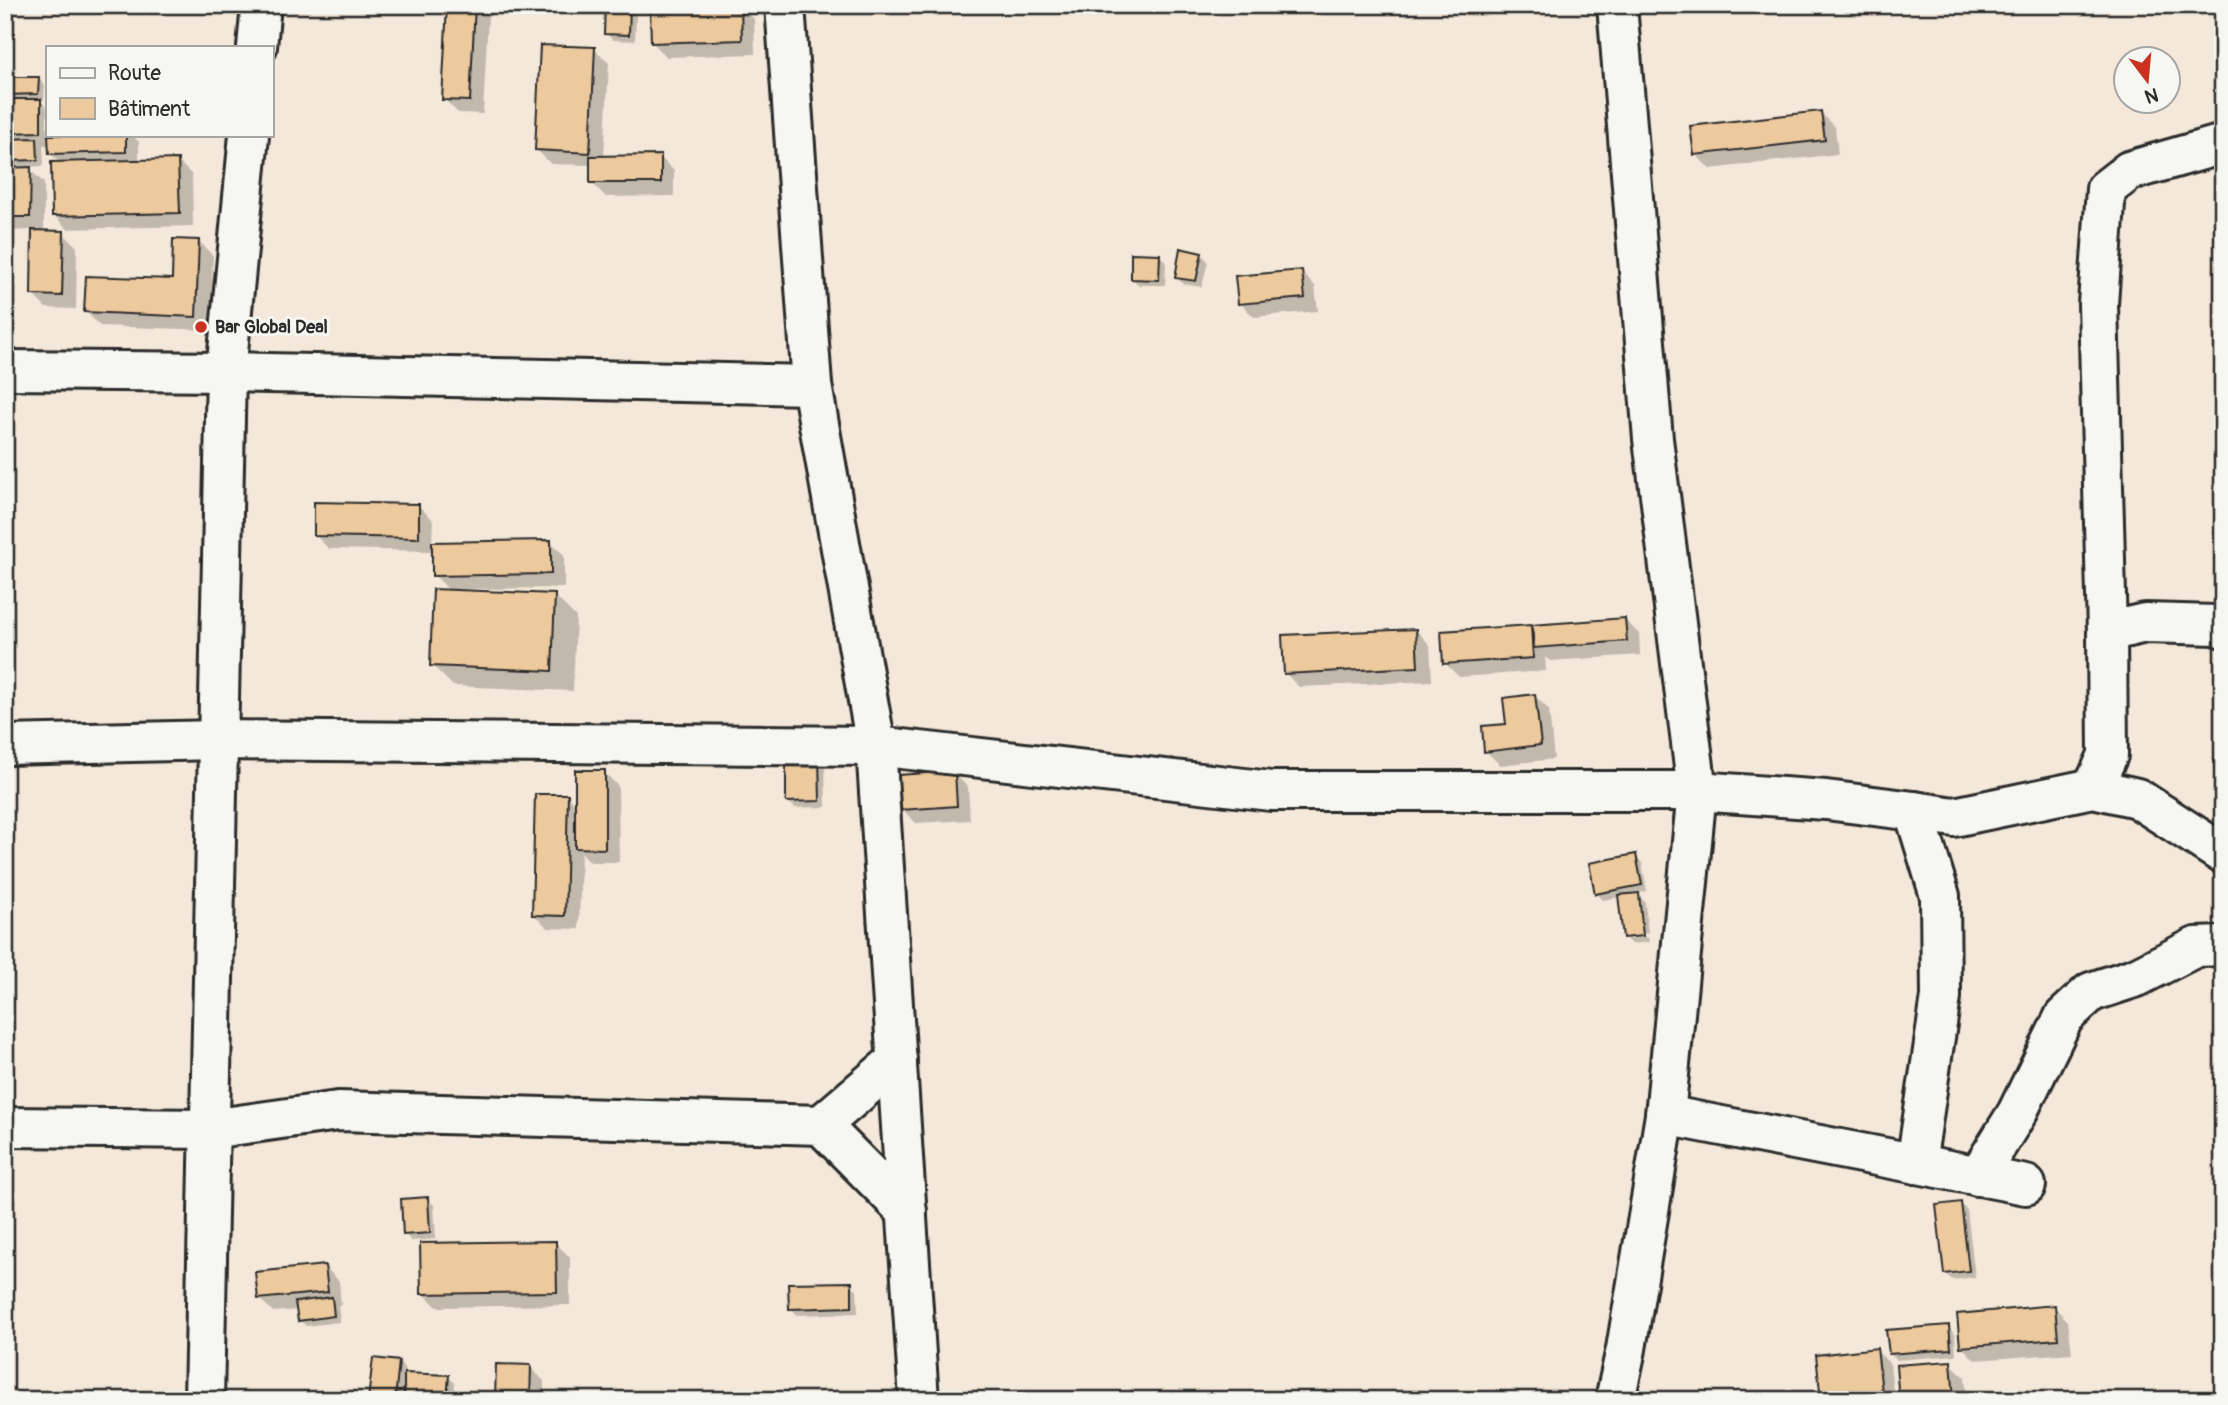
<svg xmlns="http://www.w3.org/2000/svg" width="2228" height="1405" font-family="Pangolin,sans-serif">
<rect width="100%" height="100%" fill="#f3e8d9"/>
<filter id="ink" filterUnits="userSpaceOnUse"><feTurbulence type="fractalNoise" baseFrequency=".0143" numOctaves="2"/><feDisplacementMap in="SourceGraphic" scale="14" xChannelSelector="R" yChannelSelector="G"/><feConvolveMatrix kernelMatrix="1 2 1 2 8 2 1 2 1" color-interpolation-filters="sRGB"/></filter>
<g filter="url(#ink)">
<!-- shadow -->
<g fill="#0003">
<path d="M449,5H477L488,16L483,114L458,113L444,99Z"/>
<path d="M740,5L754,19L755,54L667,57L653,43Z"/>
<path d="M630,7L636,14L635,41L613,40L606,33Z"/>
<path d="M594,49L609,63L604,157H660L674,171V196L606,197L592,183V165L551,164L537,150Z"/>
<path d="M38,78L45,85L44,100H40L47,108V135H132L139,142V162L178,161L192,175L193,226L68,229L53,215L60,163L50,153V145H43L44,166L27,167L44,183V232L63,233L77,247L76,309L46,308L32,294L34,230L5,231V79Z"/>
<path d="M1821,113L1835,127L1838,154L1710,169L1696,155Z"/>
<path d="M199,241L213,256L210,330L100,326L86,312L174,281Z"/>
<path d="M1201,254L1208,261L1202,287L1183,284L1177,277Z"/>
<path d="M1159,255L1166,262L1165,285H1139L1132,279Z"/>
<path d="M1301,272L1315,286L1318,311L1254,317L1240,303Z"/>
<path d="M419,506L433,520L432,543L550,541L564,555V588L458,589V592L555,596L576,617L573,691L453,686L432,665L451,592L434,575V551L329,549L315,535Z"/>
<path d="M1625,620L1639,634L1640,655L1550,661L1545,657L1546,671L1459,677L1445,663L1530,627L1535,631Z"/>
<path d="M1416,630L1430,645L1432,681L1299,687L1285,673Z"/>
<path d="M1535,696L1549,710L1554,759L1500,765L1486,751Z"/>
<path d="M818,758L825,765L826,807L795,808L788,801Z"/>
<path d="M604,772L618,786L619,862H590L581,852L579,929L548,928L533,914L567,796L576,805Z"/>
<path d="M954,773L968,787L970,820L916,823L902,809Z"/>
<path d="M1635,856L1642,863L1647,891L1637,894L1645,902L1648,933L1628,936V939L1648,937L1649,942L1631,944L1624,937L1620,897L1603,900L1597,894Z"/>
<path d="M427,1199L434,1205L436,1239L411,1241L405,1234Z"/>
<path d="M1961,1204L1967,1210L1975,1277L1952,1280L1945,1273Z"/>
<path d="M555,1243L570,1257V1305L437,1307L423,1293Z"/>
<path d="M325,1267L339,1281L341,1305L338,1306L340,1322L306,1326L300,1320L298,1310L273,1312L259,1298Z"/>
<path d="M851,1284L857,1290L858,1313L797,1315L791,1308Z"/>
<path d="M2054,1307L2068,1321L2072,1353L1975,1360L1961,1346Z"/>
<path d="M1948,1327L1955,1334L1956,1355L1897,1360L1890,1354Z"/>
<path d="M1876,1350L1890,1364L1894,1400H1823Z"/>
<path d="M399,1362L405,1369V1375L448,1377L455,1383L454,1400H405L406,1388H403L402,1400H370Z"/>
<path d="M1950,1363L1965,1377L1967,1400H1900Z"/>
<path d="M530,1367L544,1381V1400H497Z"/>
</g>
<!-- building -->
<g fill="#edc99e" stroke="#2b2b2b" stroke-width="2">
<path d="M447,5H475L470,101L442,100Z"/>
<path d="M605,5H630L629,35L604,34Z"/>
<path d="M741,5L742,40L651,43L650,6Z"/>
<path d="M540,45L595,47L590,153L535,150Z"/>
<path d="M5,77H39L38,94L5,95Z"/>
<path d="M5,99H41V132L5,133Z"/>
<path d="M1821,111L1825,140L1694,155L1690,126Z"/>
<path d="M48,135H126V152L49,154Z"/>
<path d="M37,138L38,160L5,161V139Z"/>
<path d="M661,155V183H590V156Z"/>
<path d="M178,159L180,213L52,216L51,162Z"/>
<path d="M31,167L30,217H5V168Z"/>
<path d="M32,230L64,231L62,296L31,295Z"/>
<path d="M173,239L199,240L196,317L84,312L86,276L172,279Z"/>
<path d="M1180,248L1202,253L1196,281L1175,278Z"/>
<path d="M1131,253L1160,254L1159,280L1131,279Z"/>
<path d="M1302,270L1305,298L1238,304L1235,276Z"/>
<path d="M314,502L419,504V538L314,536Z"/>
<path d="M551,540V574L432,576V542Z"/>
<path d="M433,589L555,594L552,671L430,666Z"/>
<path d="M1625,618L1627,641L1534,648L1532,625Z"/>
<path d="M1531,625L1533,658L1443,664L1441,631Z"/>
<path d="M1416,629L1418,667L1284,674L1282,635Z"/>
<path d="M1535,694L1541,745L1484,752L1482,726L1506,724L1503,698Z"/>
<path d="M786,757H819L820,801L786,802Z"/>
<path d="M575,770H605V849L575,848Z"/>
<path d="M955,771L957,806L900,810L898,775Z"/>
<path d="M535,794H568L565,916L532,915Z"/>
<path d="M1636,854L1642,885L1595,894L1589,863Z"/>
<path d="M1639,893L1643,936L1623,938L1618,895Z"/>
<path d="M428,1197L430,1233L403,1235L401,1199Z"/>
<path d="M1961,1202L1969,1271L1944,1274L1936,1205Z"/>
<path d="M556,1241L557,1292L421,1294L420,1243Z"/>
<path d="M325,1265L328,1292L258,1299L255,1272Z"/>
<path d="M852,1282V1307L789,1309L788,1283Z"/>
<path d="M332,1297L334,1316L298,1321L295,1302Z"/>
<path d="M2055,1305L2058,1339L1960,1347L1957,1314Z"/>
<path d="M1949,1325L1951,1349L1889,1354L1886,1330Z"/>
<path d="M1877,1348L1883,1400H1821L1816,1355Z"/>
<path d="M373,1358L399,1361L395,1400H368Z"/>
<path d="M1951,1361L1954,1400H1899L1896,1365Z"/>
<path d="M496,1364L531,1365L530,1400H495Z"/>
<path d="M404,1373L449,1375L447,1400H404Z"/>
</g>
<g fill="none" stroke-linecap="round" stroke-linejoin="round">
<defs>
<g id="minor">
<path d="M785,5L812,385L876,746L919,1400"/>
<path d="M257,47L261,5"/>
<path d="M5,370L226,372L812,385"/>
<path d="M2107,632L2145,623L2217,625L2223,628"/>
<path d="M5,745L217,740L876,746L1271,791H1697L1826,800L1914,811L1940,896L1941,997L1916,1164"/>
<path d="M2093,788L2108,755L2107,632L2098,304L2106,189L2129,171L2223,144"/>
<path d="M1914,811L1954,817L2093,788L2137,798L2223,854"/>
<path d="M1665,1115L2026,1185"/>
<path d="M821,1125L897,1060"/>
<path d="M5,1127L210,1129L338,1111L821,1125L907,1212"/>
<path d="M1978,1176L2017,1113L2064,1017L2091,992L2137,977L2196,947L2223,946"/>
<path d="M204,1400L226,372L249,135"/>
<path d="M1615,1400L1626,1349L1665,1115L1697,791L1653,439L1617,5"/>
</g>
</defs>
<!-- minor casing -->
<use href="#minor" stroke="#2b2b2b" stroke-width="44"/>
<!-- minor -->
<use href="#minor" stroke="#f6f6f2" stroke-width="38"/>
</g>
</g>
<!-- markers -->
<circle fill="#c8321e" stroke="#f6f6f2" stroke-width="2.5" cx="201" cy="327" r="7"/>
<g text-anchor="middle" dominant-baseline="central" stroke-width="6" stroke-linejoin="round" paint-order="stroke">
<!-- poi labels -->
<g font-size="18" font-weight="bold" fill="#2b2b2b" stroke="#f6f6f2" text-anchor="start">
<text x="215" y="327">Bar Global Deal</text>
</g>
</g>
<!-- margin -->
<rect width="2228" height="1405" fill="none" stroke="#f6f6f2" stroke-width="28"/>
<rect x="14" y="14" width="2200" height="1377" fill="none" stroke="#2b2b2b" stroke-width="2.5" filter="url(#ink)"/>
<!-- legend -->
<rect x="46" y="46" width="228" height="91" fill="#f6f6f2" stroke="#a5a5a2" stroke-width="2"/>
<rect x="60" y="68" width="35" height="10" fill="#f6f6f2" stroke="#a5a5a2" stroke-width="2"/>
<text x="108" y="80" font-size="21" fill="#2b2b2b">Route</text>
<rect x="60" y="98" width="35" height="21" fill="#edc99e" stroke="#a5a5a2" stroke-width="2"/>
<text x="108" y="116" font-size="21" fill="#2b2b2b">Bâtiment</text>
<!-- north arrow -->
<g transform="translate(2147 80) rotate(164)"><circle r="33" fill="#f6f6f2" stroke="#a5a5a2" stroke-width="2"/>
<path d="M0-5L12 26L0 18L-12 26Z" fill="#c8321e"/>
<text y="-10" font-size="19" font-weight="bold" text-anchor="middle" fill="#2b2b2b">N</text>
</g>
</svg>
